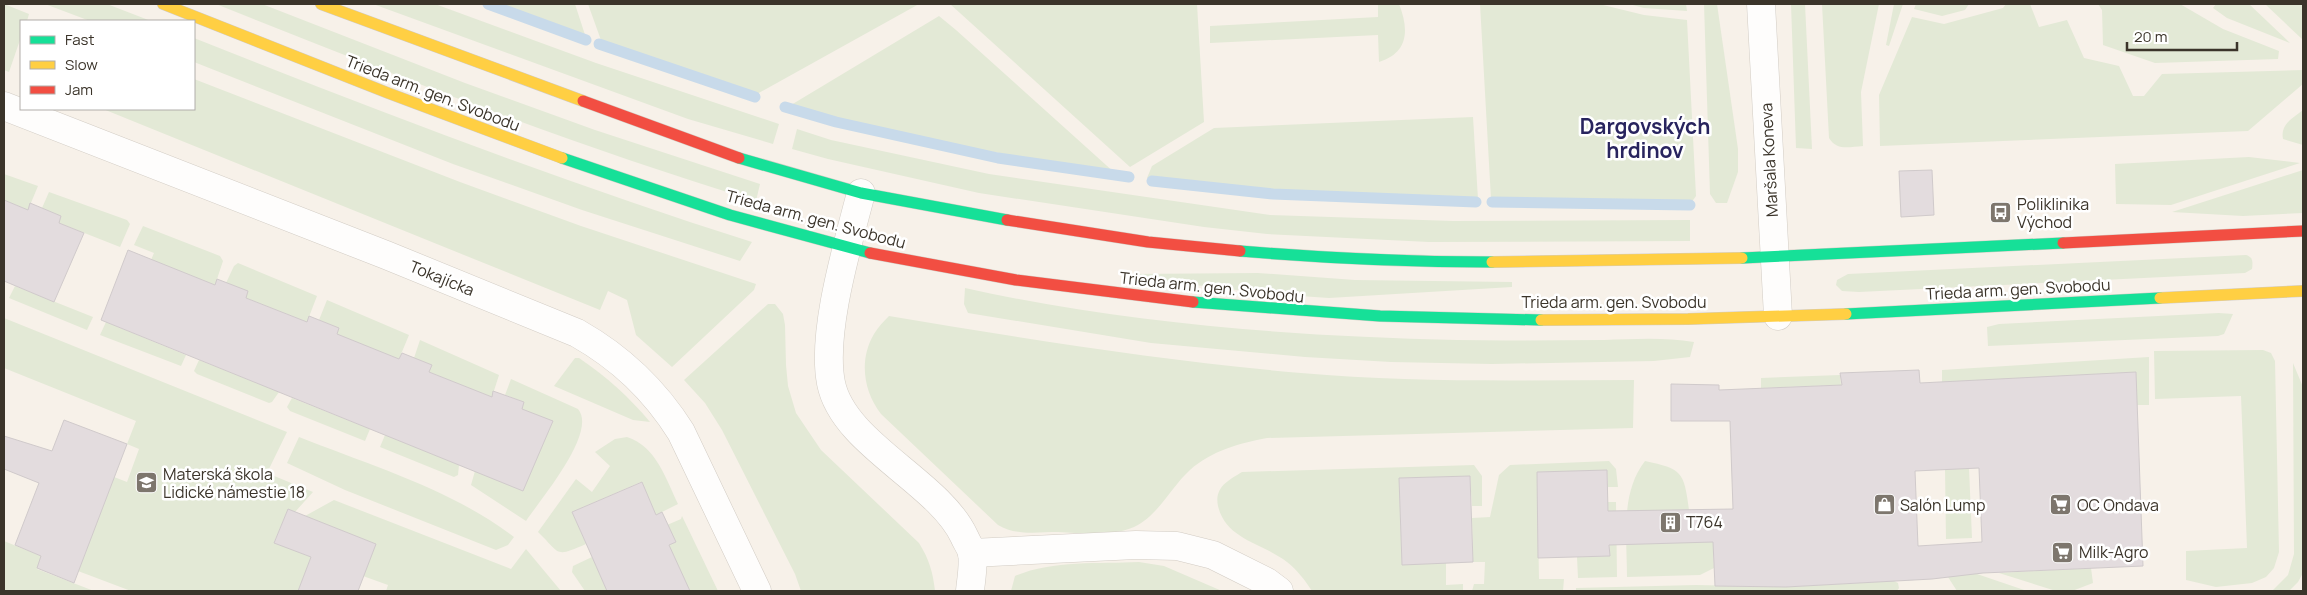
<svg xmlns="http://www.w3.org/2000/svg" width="2307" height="595" font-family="Manrope,sans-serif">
<rect width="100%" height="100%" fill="#f7f1e9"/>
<!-- green -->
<g fill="#e3e9d6">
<path d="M4,4L29,14L27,21H21V37L9,72L4,70Z"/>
<path d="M45,4H107L151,21H90Z"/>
<path d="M216,4H262L465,83L595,130L760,184L756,201C572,145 394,75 216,4Z"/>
<path d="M373,4H435L596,63L779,124L773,144L688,119Z"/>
<path d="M495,4H575L586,38Z"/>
<path d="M588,4H919L757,94L602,43Z"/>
<path d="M950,4H1197L1204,122L1130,167Z"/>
<path d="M1378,4H1399C1409,29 1409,53 1379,62L1378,35L1210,43V26L1378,17Z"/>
<path d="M1480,4H1599L1644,15L1687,20L1696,196L1691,203L1491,199Z"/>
<path d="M1629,4H1686L1687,11L1644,8Z"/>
<path d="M1704,4H1717L1738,149V172L1727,203H1716L1710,194Z"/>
<path d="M1791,4H1805L1812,149L1796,148Z"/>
<path d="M1822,4H1879L1861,92L1863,146C1849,147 1837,151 1829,138Z"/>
<path d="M1894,4H1903L1889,46L1886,45Z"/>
<path d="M1916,4H1969L1965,10L1942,16L1914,9Z"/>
<path d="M2006,4H2030L2039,27L2067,20L2084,58L2119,66L2133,96H2144L2162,74L2303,70V84L2248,131L1880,146L1879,95L1912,17L1944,24L2003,8Z"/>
<path d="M2098,4H2180L2223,29L2279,51L2278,59L2155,63L2103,45L2102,10Z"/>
<path d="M2216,4H2249L2290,43L2227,18L2213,8Z"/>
<path d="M2265,4H2303V40Z"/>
<path d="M939,16L956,30L1116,174C1007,155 897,136 791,105Z"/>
<path d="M194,38C378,111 563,182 752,242L740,261L582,210L453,164L194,62Z"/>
<path d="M194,79L460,182L581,226L756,284L754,290L672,367L636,335L627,300L608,291L600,310L103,109H194Z"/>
<path d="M2303,110V145L2283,139C2280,124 2293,118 2303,110Z"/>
<path d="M1473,117L1478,199C1367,196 1257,190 1147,178L1152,166L1214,128Z"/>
<path d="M797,129L831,140L989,174L1270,215L1453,221L1690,220V241L1429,242L1267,234L1204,227L979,193L828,159L792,149Z"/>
<path d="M2249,157L2300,163L2171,205L2116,204L2115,164Z"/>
<path d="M2303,170V213L2243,216L2172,212Z"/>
<path d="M4,174L38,186L28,210L4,200Z"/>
<path d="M49,192L127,220L130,224L120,247L59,223L61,216L42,208Z"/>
<path d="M143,226L220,256L223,261L215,285L151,260L154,253L134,245Z"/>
<path d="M2246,255C2253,257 2253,262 2252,269L2245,273L1859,292L1842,291L1836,285L1837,280L1848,274Z"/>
<path d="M238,263L317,296L307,322L246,298L226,283L234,266Z"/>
<path d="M1258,273L1355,280L1512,282V287L1329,298L1270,294L1129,277L1130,274Z"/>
<path d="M15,286L93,317L87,330L9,298Z"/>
<path d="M965,288C1126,324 1292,336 1457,340C1506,341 1555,340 1604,340C1633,339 1665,337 1694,342L1690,357L1654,361L1492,364L1391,362L1305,357L1151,343L968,313L964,304Z"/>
<path d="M327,300L409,335L399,359L337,335L339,328L319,320Z"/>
<path d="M768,304H775L783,314L785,325L786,365L788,386L796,413L821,450L919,543C929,559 933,572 935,591H801L795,574L722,430L705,403L684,380Z"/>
<path d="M2219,313L2233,314L2224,334L2218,336L1988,346L1987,327L1999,324Z"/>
<path d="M889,316C1026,339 1163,361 1301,373C1411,383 1523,380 1634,380L1633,428L1267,438C1240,443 1211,451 1190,470C1171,487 1159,515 1134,527C1111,537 1082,533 1058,532C1038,532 1016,536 998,525L881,414C863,391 859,359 874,334C878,327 884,321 889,316Z"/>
<path d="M4,318L287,432L267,473L313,492L295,512L288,509L274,542L311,557L298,591H131L78,571L114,477L127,482L139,449L127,444L136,421L4,368Z"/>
<path d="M106,322L186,355L181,366L100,335Z"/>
<path d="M420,340L499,375L492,397L429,372L432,365L414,358Z"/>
<path d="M2263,350L2271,353L2275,361L2279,552L2274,568L2266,577L2252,583L2216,587L2186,580V551L2247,548L2241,396L2155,399L2154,351Z"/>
<path d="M2149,357V405H2137L1942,382V370Z"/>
<path d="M575,358H579C607,377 629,397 650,422L633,420L554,386Z"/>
<path d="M199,360L279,392L272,402L269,403L197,374L194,371Z"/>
<path d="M2293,363L2303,387V573L2298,582L2289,591H2272L2288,575L2294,554Z"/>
<path d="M1840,375L1841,385L1761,388V378Z"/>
<path d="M511,379L578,409C598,432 540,500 526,521L471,485L475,471L523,491L552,422L522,409L524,402L505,395Z"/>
<path d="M292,398L370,429L365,441L290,411L287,407Z"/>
<path d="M385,435L459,465L458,475L454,477L380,447Z"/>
<path d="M299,437C372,466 451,489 514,537L508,545L496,550L345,490L287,463Z"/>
<path d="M627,437C656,446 666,479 678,504L656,515L641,482L572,512L586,544C554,558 561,554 538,532L576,479L592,492L610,466L595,452L615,439Z"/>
<path d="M1609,461L1616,469L1618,487H1608L1607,470L1537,472L1539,579H1564L1563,591H1472L1474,584H1484L1485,562H1473L1472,518L1490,517L1499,475L1510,465Z"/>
<path d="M1645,461C1682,469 1684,471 1689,510L1734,534L1735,554H1713L1714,568L1700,575L1627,577C1627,539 1620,493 1645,461Z"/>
<path d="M1474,465L1482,476V506H1472L1470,476L1399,478L1402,564L1446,563V585L1463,584V591H1312C1305,580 1297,570 1287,562C1263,543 1226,540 1218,506C1214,487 1229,480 1242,472Z"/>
<path d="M1969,468L1972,538L1946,539L1945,469Z"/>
<path d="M334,500L511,569L526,549L561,591H386L388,585L363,576L376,544L305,516Z"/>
<path d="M1608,502H1616L1617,577L1578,578L1577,557L1610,556Z"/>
<path d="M682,516L718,591H690L669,545L676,542L667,525L681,519Z"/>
<path d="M4,541L41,556L37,569L94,591H4Z"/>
<path d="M592,557L607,591H585L572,572L573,566Z"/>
<path d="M1139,562L1164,566L1222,591H1011L1015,576C1053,560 1098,564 1139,562Z"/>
<path d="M2091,568L2093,583L2072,591H2056L1999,573Z"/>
<path d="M1948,569L1977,574L2027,591H1957L1948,577Z"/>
<path d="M1894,581L1898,583L1899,588L1897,591H1576V588L1696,585L1786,587Z"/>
</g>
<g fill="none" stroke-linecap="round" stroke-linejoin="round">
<!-- stream -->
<g stroke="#c8daea" stroke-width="11">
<path d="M488,4L586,40"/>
<path d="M599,44L755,97"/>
<path d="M785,107L836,122L998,158L1129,177"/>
<path d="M1152,181L1273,194L1476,202"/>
<path d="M1492,202L1690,205"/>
</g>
</g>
<!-- building -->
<g fill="#e3dcde" stroke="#d0cacb" fill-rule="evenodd">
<path d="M1932,170L1934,215L1901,217L1899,171Z"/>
<path d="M4,200L28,210L30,203L61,216L59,223L84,233L54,302L4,281Z"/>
<path d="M128,250L215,285L217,279L248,291L246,298L307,322L309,316L339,328L337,334L399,359L402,353L432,365L429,372L492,397L493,391L524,402L522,409L553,421L523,491L101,320Z"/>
<path d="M1919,370L1920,383L2136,372L2143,566L1983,573L1932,579L1786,587L1715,586L1713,542L1609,545L1610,556L1538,558L1537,472L1607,470L1608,511L1733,509L1730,421H1671V384L1719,385V390L1842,385L1840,373ZM1979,468L1982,542L1918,546L1915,471Z"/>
<path d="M64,420L127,444L74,583L37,568L41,556L15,545L39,483L4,469V436L52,451Z"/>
<path d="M1470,476L1473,562L1402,565L1399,478Z"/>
<path d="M642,482L656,515L662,512L676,542L669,545L690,591H607L589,550L572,512Z"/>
<path d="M288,509L376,544L358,591H298L311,557L274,543Z"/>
</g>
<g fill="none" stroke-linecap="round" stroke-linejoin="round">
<defs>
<g id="street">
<path d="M1761,4L1778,316"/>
<path d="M4,106L386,255L577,333C621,358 654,389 681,432L757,591"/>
<path d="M861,193C848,244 821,332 831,383C843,444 938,481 964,536C966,541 971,548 972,553C974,565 971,580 970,591"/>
<path d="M972,553L1136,545L1177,546L1213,555L1267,582L1279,591"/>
</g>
<g id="fast">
<path d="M562,158L730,215L870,253"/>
<path d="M739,158L861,193L1007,220"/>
<path d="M1240,251C1324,258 1408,262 1492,262"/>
<path d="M1742,258L2063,243"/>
<path d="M1193,302L1380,316L1541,320"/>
<path d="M1846,314L2160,298"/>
</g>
<g id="slow">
<path d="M163,4L388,93L562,158"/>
<path d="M321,4L583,101"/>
<path d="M1492,262L1742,258"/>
<path d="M2160,298L2303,291"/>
<path d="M1541,320L1688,319L1846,314"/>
</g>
<g id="jam">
<path d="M583,101L739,158"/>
<path d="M1007,220L1148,242L1240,251"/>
<path d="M2063,243L2303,231"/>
<path d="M870,253L1016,280L1193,302"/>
</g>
</defs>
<!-- street casing -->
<use href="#street" stroke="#d2ccc4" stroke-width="29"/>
<!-- fast casing -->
<use href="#fast" stroke="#d2ccc4" stroke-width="12"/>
<!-- slow casing -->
<use href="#slow" stroke="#d2ccc4" stroke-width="12"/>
<!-- jam casing -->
<use href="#jam" stroke="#d2ccc4" stroke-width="12"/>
<!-- street -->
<use href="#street" stroke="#fefdfc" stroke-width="28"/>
<!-- fast -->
<use href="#fast" stroke="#16e098" stroke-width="11"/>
<!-- slow -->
<use href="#slow" stroke="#ffcf43" stroke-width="11"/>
<!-- jam -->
<use href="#jam" stroke="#f24e42" stroke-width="11"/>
</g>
<!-- icons -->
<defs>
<symbol id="bus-square" viewBox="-11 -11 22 22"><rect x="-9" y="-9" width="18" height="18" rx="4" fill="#7d766d" stroke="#fff"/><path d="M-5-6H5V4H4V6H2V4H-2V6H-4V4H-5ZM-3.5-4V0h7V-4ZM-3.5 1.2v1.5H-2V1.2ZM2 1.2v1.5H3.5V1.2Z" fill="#fff"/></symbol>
<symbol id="school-square" viewBox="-11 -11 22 22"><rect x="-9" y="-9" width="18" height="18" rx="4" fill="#7d766d" stroke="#fff"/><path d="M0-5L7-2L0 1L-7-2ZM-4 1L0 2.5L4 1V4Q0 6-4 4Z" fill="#fff"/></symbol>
<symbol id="shop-square" viewBox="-11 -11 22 22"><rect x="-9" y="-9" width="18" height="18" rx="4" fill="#7d766d" stroke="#fff"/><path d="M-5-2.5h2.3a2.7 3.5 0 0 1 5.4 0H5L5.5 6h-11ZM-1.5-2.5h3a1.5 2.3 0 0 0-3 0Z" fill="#fff"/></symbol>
<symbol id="supermarket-square" viewBox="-11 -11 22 22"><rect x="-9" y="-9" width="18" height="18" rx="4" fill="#7d766d" stroke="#fff"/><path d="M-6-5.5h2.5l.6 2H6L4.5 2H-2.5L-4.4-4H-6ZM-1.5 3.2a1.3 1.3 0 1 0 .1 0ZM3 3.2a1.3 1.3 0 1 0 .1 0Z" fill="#fff"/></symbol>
<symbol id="building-square" viewBox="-11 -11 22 22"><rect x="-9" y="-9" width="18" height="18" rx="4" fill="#7d766d" stroke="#fff"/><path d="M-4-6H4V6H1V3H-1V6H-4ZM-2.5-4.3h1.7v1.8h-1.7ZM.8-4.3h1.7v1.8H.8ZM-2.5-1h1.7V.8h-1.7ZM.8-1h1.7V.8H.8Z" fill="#fff"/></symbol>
</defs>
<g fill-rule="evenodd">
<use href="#bus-square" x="1988" y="200" width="25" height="25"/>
<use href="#school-square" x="134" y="470" width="25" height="25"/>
<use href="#shop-square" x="1872" y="492" width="25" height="25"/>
<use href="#supermarket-square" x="2048" y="492" width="25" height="25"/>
<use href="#building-square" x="1658" y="510" width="25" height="25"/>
<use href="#supermarket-square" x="2050" y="540" width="25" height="25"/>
</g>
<g text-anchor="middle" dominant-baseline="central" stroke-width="5" stroke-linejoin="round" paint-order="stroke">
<!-- street labels -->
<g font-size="16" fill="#3b342a" stroke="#fff">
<text transform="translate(433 93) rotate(21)">Trieda arm. gen. Svobodu</text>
<text transform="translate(1769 160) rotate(-93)">Maršala Koneva</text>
<text transform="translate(816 219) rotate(15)">Trieda arm. gen. Svobodu</text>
<text transform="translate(442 278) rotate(22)">Tokajícka</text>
<text transform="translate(1212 287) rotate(6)">Trieda arm. gen. Svobodu</text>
<text transform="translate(2018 289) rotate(-3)">Trieda arm. gen. Svobodu</text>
<text x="1614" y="302">Trieda arm. gen. Svobodu</text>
</g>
<!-- poi labels -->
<g font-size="16" fill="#3b342a" stroke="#fff" text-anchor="start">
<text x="2017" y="204">Poliklinika<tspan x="2017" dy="18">Východ</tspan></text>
<text x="163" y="474">Materská škola<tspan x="163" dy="18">Lidické námestie 18</tspan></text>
<text x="1900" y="505">Salón Lump</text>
<text x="2077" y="505">OC Ondava</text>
<text x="1686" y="522">T764</text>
<text x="2079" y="552">Milk-Agro</text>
</g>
<!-- district labels -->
<g font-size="21" font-weight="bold" fill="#28245e" stroke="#fff">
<text x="1645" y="126">Dargovských<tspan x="1645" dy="24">hrdinov</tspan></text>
</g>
</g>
<!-- border -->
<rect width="2307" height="595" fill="none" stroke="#3b342a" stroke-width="10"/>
<!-- legend -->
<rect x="20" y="20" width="175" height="90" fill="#ffffff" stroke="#b1aeaa"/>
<rect x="30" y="36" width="25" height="8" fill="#16e098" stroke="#b1aeaa"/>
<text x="65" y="45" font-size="15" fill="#3b342a">Fast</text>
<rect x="30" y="61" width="25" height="8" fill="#ffcf43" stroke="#b1aeaa"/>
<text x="65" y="70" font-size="15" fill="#3b342a">Slow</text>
<rect x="30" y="86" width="25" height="8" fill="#f24e42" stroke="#b1aeaa"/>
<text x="65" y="95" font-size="15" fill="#3b342a">Jam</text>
<!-- scale -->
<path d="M2127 42v8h110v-8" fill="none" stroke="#3b342a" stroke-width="2.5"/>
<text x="2134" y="42" font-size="15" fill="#3b342a" stroke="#ffffff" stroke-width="4" paint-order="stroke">20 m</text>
</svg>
